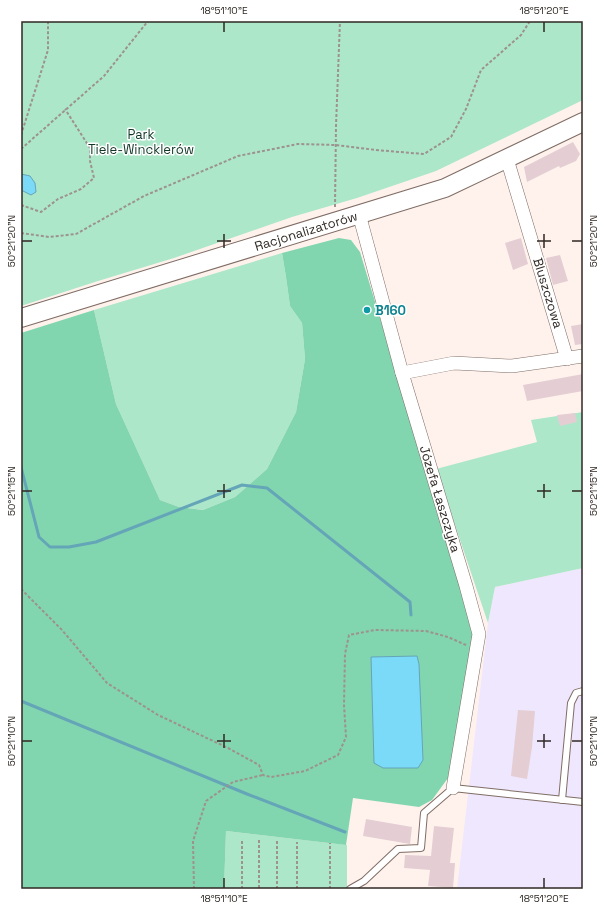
<svg xmlns="http://www.w3.org/2000/svg" width="604" height="910" font-family="'Space Grotesk',sans-serif">
<rect width="100%" height="100%" fill="#fff2ed"/>
<!-- industrial -->
<path fill="#eee7fd" d="M583,568V889H457L488,623L495,587Z"/>
<!-- green -->
<g fill="#ade7ca">
<path d="M21,21H583V100L436,171L357,198L292,217L174,258L98,281L21,306Z"/>
<path d="M282,253L286,277L290,306L302,323L305,359L296,412L267,469L235,497L203,510L179,507L160,500L116,404L94,310Z"/>
<path d="M583,412V568L495,587L488,623L436,469L537,442L531,420Z"/>
<path d="M226,831L347,845V889H224Z"/>
</g>
<!-- forest -->
<path fill="#82d6af" d="M339,238L351,240L360,252L473,625L474,636L448,778L432,800L419,807L353,798L346,845L226,831L224,889H21V333L94,310L116,404L160,500L179,507L203,510L235,497L267,469L296,412L305,359L302,323L290,306L286,277L282,253Z"/>
<!-- water -->
<g fill="#7adaf7" stroke="#64a5b8">
<path d="M21,174L30,176L35,183L36,192L31,195L21,190Z"/>
<path d="M417,656L419,664L423,760L418,768H383L374,763L371,657Z"/>
</g>
<g fill="none" stroke-linecap="round" stroke-linejoin="round">
<!-- stream -->
<g stroke="#64a5b8" stroke-width="3">
<path d="M21,467L39,537L50,547H69L96,542L242,485L267,488L410,602L411,615"/>
<path d="M21,701L247,794L345,832"/>
</g>
</g>
<!-- building -->
<g fill="#e4ced4">
<path d="M573,142L580,154L576,161L560,168L559,166L527,182L524,167Z"/>
<path d="M521,238L528,264L513,270L505,243Z"/>
<path d="M560,255L568,281L553,285L546,258Z"/>
<path d="M583,324V344L575,345L571,326Z"/>
<path d="M583,374V391L527,401L523,385Z"/>
<path d="M575,413L577,422L560,426L557,415Z"/>
<path d="M518,710L535,711L532,747L527,779L511,776Z"/>
<path d="M366,819L412,827L410,844L363,836Z"/>
<path d="M434,826L454,828L450,863H455L453,888L428,886L430,870L404,868L405,855L431,856Z"/>
</g>
<g fill="none" stroke-linecap="round" stroke-linejoin="round">
<defs>
<g id="lane">
<path d="M562,800L571,703L576,693L583,691"/>
<path d="M350,889L364,881L398,849L421,848L424,813L453,788L583,802"/>
</g>
<g id="street">
<path d="M507,159L567,359"/>
<path d="M359,214L402,373L466,586L479,634L453,788"/>
<path d="M402,373L454,363L512,366L583,356"/>
</g>
<path id="secondary" d="M21,318L445,188L583,122"/>
</defs>
<!-- lane casing -->
<use href="#lane" stroke="#7f6d65" stroke-width="8"/>
<!-- street casing -->
<use href="#street" stroke="#7f6d65" stroke-width="14"/>
<!-- secondary casing -->
<use href="#secondary" stroke="#7f6d65" stroke-width="20"/>
<!-- path -->
<g stroke="#9c928e" stroke-width="2" stroke-dasharray="3 2" stroke-linecap="butt">
<path d="M21,135L48,50V21"/>
<path d="M21,149L104,76L148,21"/>
<path d="M21,205L41,212L58,199L81,189L94,178L90,161V148L65,109"/>
<path d="M335,207L336,126L340,21"/>
<path d="M21,233L49,237L76,234L144,196L238,156L298,144L336,145L376,150L424,154L451,137L466,109L481,70L521,35L530,21"/>
<path d="M21,589L62,630L107,683L158,715L228,748L259,765L263,775L271,777L305,771L338,755L346,737L344,705L345,654L349,635L375,630L426,631L448,637L466,645"/>
<path d="M259,840V889"/>
<path d="M194,889L193,841L206,801L233,782L263,775"/>
<path d="M242,889V839"/>
<path d="M277,889V840"/>
<path d="M297,889V842"/>
<path d="M330,889V843"/>
<path d="M330,889H343"/>
</g>
<!-- lane -->
<use href="#lane" stroke="#fff" stroke-width="6"/>
<!-- street -->
<use href="#street" stroke="#fff" stroke-width="13"/>
<!-- secondary -->
<use href="#secondary" stroke="#fff" stroke-width="18"/>
</g>
<!-- ticks -->
<path fill="none" stroke="#302925" stroke-width="1.5" d="M224,22V32M544,22V32M224,234V248M544,234V248M22,241H32M217,241H231M537,241H551M572,241H582M224,484V498M544,484V498M22,491H32M217,491H231M537,491H551M572,491H582M224,734V748M544,734V748M22,741H32M217,741H231M537,741H551M572,741H582M224,878V888M544,878V888"/>
<!-- markers -->
<circle fill="#0f9aa8" stroke="#fff" stroke-width="1.5" cx="367" cy="310" r="4"/>
<g text-anchor="middle" dominant-baseline="central" stroke-width="3" stroke-linejoin="round" paint-order="stroke">
<!-- park labels -->
<g font-size="13" fill="#113727" stroke="#fff">
<text x="141" y="134">Park<tspan x="141" dy="15">Tiele-Wincklerów</tspan></text>
</g>
<!-- street labels -->
<g font-size="13" fill="#302925" stroke="#fff">
<text transform="translate(306 231) rotate(-17)">Racjonalizatorów</text>
<text transform="translate(548 293) rotate(73)">Bluszczowa</text>
<text transform="translate(440 499) rotate(73)">Józefa Łaszczyka</text>
</g>
<!-- culture labels -->
<g font-size="13" font-weight="bold" fill="#0d838f" stroke="#fff" text-anchor="start">
<text x="375" y="310">B160</text>
</g>
</g>
<!-- border -->
<rect width="604" height="910" fill="none" stroke="#ffffff" stroke-width="44"/>
<rect x="22" y="22" width="560" height="866" fill="none" stroke="#302925" stroke-width="1.5"/>
<g font-size="10" text-anchor="middle" fill="#302925">
<text x="224" y="14">18°51'10"E</text>
<text x="544" y="14">18°51'20"E</text>
<text transform="translate(11 241) rotate(-90)" y="4">50°21'20"N</text>
<text transform="translate(593 241) rotate(-90)" y="4">50°21'20"N</text>
<text transform="translate(11 491) rotate(-90)" y="4">50°21'15"N</text>
<text transform="translate(593 491) rotate(-90)" y="4">50°21'15"N</text>
<text transform="translate(11 741) rotate(-90)" y="4">50°21'10"N</text>
<text transform="translate(593 741) rotate(-90)" y="4">50°21'10"N</text>
<text x="224" y="902">18°51'10"E</text>
<text x="544" y="902">18°51'20"E</text>
</g>
</svg>
